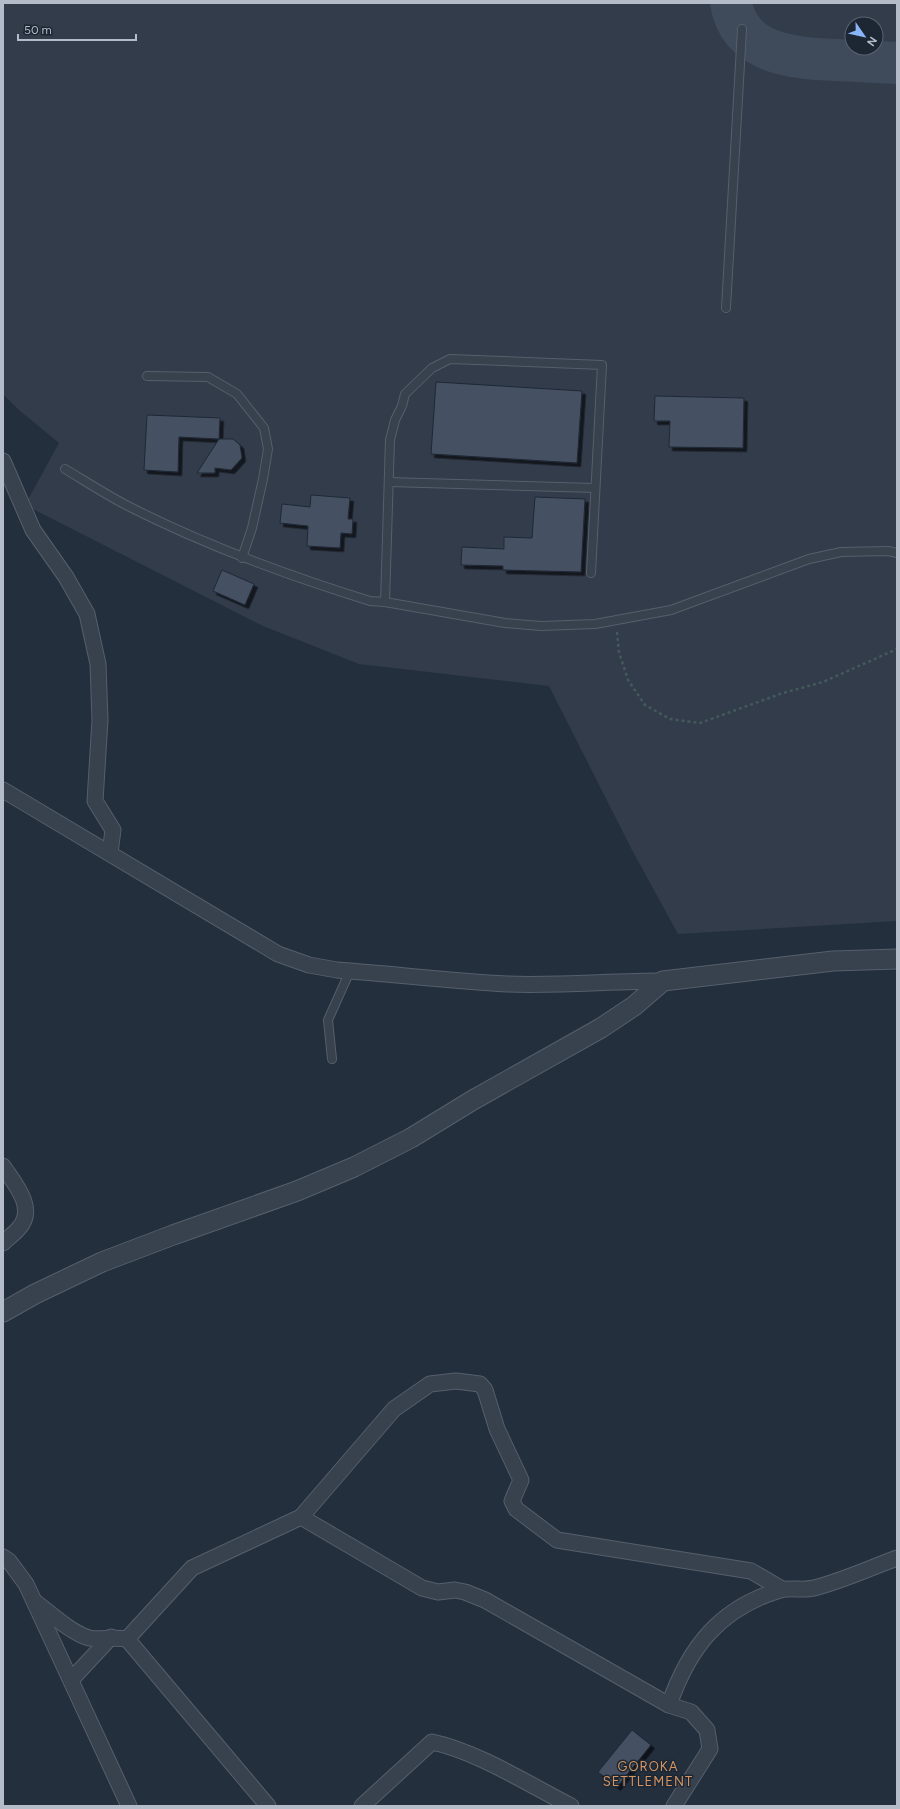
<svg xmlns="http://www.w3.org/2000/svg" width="900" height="1809" font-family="Figtree,sans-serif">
<defs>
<filter id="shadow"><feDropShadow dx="3.5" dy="3.5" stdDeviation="0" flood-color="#0009"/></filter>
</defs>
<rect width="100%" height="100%" fill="#242f3e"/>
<!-- airport -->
<path fill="#323c4b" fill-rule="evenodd" d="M3,3H897V921L678,934L632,850L549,686L359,664L263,626L25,505L59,443L19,410L3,394ZM852,24H876V48H852Z"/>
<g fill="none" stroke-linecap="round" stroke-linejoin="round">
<!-- taxiway -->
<path stroke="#3f4a5a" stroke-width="42" d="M731,3C740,55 794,58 836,60C856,61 877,62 897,63"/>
</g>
<!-- building -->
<g fill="#455162" stroke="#1f2835" filter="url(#shadow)">
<path d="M436,382L582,391L577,463L431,454Z"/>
<path d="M655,396L744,398L743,448L669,447L670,421H654Z"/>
<path d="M147,415L220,418L219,439L179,437L178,472L144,470Z"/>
<path d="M219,439H233L240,445L242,458L231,470L215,468V473H197Z"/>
<path d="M311,495L350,498L348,519H353L352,534L341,533L340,548L307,546L308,526L280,523L282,504L310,507Z"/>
<path d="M535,497L585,499L581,572L503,570V566L461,565L462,547L504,549V537L532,538Z"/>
<path d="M222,570L254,584L245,605L213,591Z"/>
<path d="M632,1730L651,1745L617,1787L598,1772Z"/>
</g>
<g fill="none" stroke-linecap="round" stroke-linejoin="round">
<defs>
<g id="service">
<path d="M726,308L742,29"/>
<path d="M147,376L208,377L237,394L264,428L268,449L263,479L252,528L242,558"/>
<path d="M65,469C85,481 105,494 126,505C204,545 286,575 370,601L385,602L505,623L541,626L595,624L671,610L809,559L841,552L888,551L897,553"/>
<path d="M389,482L595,488"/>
<path d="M385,602L390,440L395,420L402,406L405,394L432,368L450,359L602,365L591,573"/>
<path d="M332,1059L328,1020L350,971"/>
</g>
<g id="minor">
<path d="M3,461L33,530L66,577L87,614L98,664L100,720L95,801L113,830L110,853"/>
<path d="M3,790L278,954L309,965L337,970C393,974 450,981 507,984C559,986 611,981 663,981"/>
<path d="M3,1166C14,1183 37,1208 19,1228C14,1234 8,1238 3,1243"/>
<path d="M301,1517L422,1588L438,1592L455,1590L465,1592L485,1600L669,1705L691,1712L707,1730L710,1749L674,1806"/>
<path d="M3,1557L9,1561L26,1584L129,1806"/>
<path d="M34,1601C49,1612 71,1633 89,1638C99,1640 114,1637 127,1639L268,1806"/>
<path d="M127,1639L192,1568L301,1517L394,1409L430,1384L456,1381L480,1384L485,1390L497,1429L521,1480L512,1501L516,1509L557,1540L751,1571L782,1589"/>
<path d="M71,1680L111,1637"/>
<path d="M669,1705C689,1647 720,1608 780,1590C791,1587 803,1591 814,1588C842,1581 870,1568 897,1558"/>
<path d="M362,1806L432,1742C476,1751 530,1785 571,1806"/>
</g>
<path id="tertiary" d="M3,1312L35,1294L102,1262L173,1235L297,1191L354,1167L411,1138L473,1100L601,1028L634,1006L663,981L833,961L897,959"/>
</defs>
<!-- service casing -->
<use href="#service" stroke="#565f6c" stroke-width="10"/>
<!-- minor casing -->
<use href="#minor" stroke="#565f6c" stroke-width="17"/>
<!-- tertiary casing -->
<use href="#tertiary" stroke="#565f6c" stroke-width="21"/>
<!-- path -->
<path stroke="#44595c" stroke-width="2.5" stroke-dasharray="3 3" stroke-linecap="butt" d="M617,632L619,652L628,680L645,705L670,719L700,723L783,693L823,682L897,649"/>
<!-- service -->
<use href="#service" stroke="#38414e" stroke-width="8"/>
<!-- minor -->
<use href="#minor" stroke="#38414e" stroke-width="15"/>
<!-- tertiary -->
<use href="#tertiary" stroke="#38414e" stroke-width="19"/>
</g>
<g text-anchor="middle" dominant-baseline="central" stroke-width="3" stroke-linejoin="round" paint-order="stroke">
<!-- neighbourhood labels -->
<g font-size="13" letter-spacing="1" fill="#d59563" stroke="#1d2633">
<text x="648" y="1766">GOROKA<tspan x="648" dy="15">SETTLEMENT</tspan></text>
</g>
</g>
<!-- border -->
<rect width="900" height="1809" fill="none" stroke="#b4bcc9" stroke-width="8"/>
<!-- north arrow -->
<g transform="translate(864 36) rotate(124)"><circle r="19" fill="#1d2633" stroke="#59626f"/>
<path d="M0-3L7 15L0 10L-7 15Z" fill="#8ab4f8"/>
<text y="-6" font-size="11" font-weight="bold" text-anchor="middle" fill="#b4bcc9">N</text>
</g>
<!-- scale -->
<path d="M18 34v6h118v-6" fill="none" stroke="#b4bcc9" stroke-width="2"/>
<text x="24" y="34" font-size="12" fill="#b4bcc9" stroke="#1d2633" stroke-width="3" paint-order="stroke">50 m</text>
</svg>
